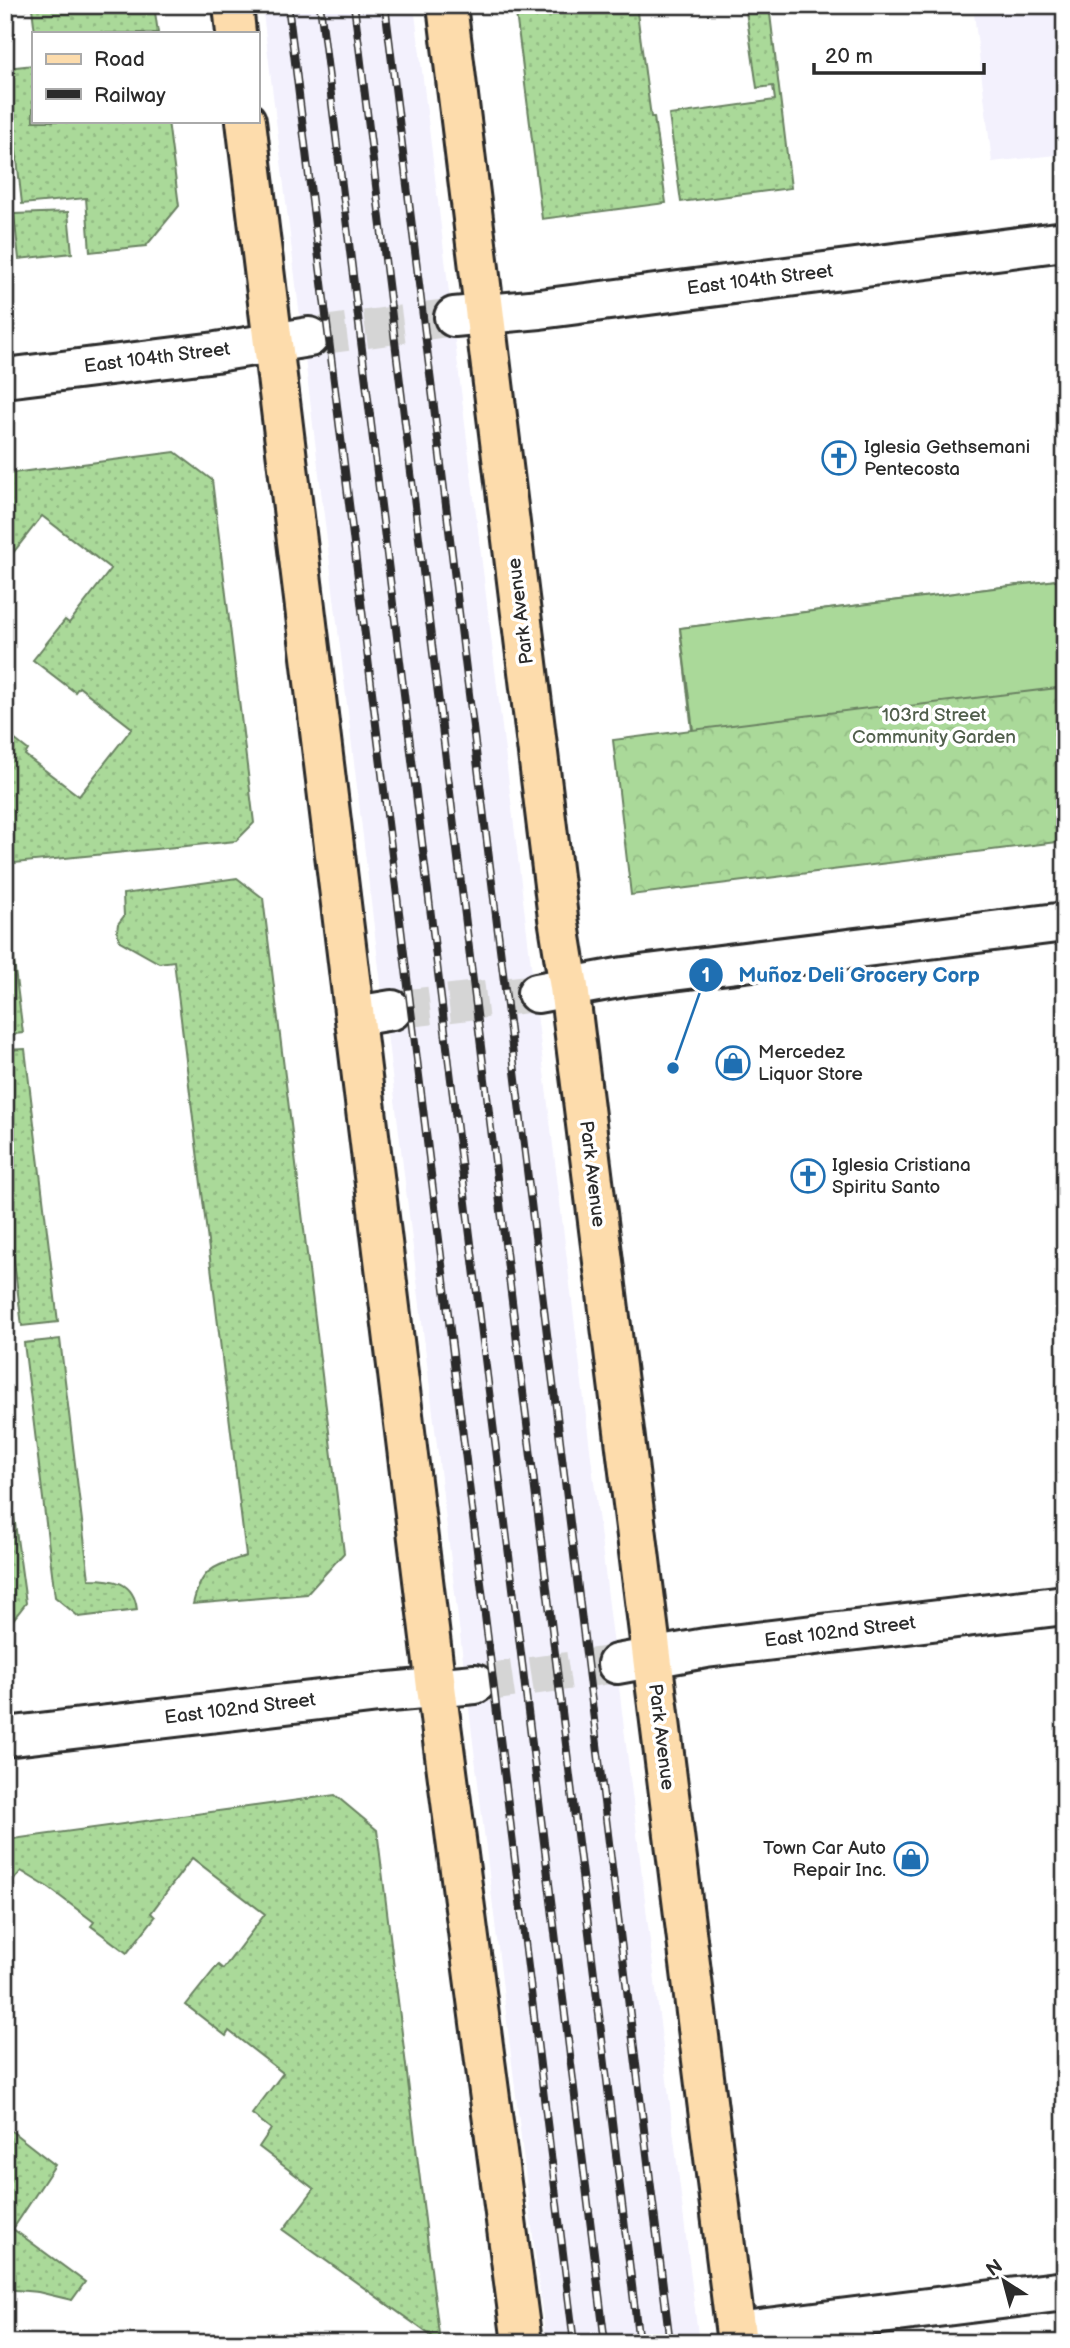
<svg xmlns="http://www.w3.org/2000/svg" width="1070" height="2348" font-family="'Balsamiq Sans',sans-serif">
<defs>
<pattern id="grass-dots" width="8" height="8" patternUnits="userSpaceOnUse" patternTransform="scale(1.75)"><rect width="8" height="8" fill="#aad999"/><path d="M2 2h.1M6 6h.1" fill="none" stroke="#92ba84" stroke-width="1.8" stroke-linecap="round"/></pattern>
<pattern id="forest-crowns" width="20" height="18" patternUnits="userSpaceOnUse" patternTransform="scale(1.75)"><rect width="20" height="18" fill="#aad999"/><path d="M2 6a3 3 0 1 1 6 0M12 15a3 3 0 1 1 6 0" fill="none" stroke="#92ba84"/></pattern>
</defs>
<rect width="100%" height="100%" fill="#fff"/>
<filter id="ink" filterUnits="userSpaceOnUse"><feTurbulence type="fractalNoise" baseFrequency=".0143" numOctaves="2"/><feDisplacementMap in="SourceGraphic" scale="14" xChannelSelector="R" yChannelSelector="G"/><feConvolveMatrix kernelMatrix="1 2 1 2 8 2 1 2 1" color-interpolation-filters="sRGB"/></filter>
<g filter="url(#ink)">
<!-- built -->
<g fill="#f3f1fd">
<path d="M262,5H414L699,2343H546Z"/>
<path d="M973,5H1065V154L992,162Z"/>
</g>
<!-- grass -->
<g fill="url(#grass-dots)" stroke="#6a8262" stroke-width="2">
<path d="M5,5H154L158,33H35L32,8L5,11Z"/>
<path d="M515,5H636L651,117H654L666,203L542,219Z"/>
<path d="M764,8L770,14L791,188L681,202L669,115L775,100L773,86L757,88L746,11Z"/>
<path d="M33,65V121H168L179,206L146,246L90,252L86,198L22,204L7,68Z"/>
<path d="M68,212L72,253L19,259L14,214Z"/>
<path d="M175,452L212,480L254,823L236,841L5,864V732L28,750L25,755L79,796L132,728L79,687L75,692L33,660L65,620L69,623L111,569L42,516L5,563V474Z"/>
<path d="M237,878L263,898L344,1553L307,1594L193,1604C202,1567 213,1567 246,1556L174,961L159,963L120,941L117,931L118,924L124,916L123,894Z"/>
<path d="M5,907H7L23,1033L5,1035Z"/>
<path d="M25,1049L58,1322L22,1326L5,1189V1050Z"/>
<path d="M60,1339L89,1579C113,1579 134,1581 137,1610L79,1617L55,1597L24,1343Z"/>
<path d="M5,1451L26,1603L9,1625H5Z"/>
<path d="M335,1795L377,1830L440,2342L283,2230L314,2189L259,2147L271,2129L252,2114L283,2073L229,2031L226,2036L186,2005L218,1965L223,1969L265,1914L192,1858L151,1913L155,1917L127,1953L91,1926L94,1922L49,1888L21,1871L5,1891V1840Z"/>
<path d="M5,2126L55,2165L13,2229L85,2282L72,2300L38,2292L5,2289Z"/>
</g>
<!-- forest -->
<path fill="url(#forest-crowns)" stroke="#6a8262" stroke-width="2" d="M1065,579V841L631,895L613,740L692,730L680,628Z"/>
<!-- garden -->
<path fill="#aad999" stroke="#6a8262" stroke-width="2" d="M1065,579V687L885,709L884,706L693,730L680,628Z"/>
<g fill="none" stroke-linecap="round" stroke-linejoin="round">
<!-- minor-tunnel -->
<g stroke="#d5d5d5" stroke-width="38" stroke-dasharray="38 19" stroke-linecap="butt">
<path d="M309,337L454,317"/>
<path d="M392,1010L537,993"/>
<path d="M475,1684L617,1664"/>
</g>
<defs>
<g id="minor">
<path d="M454,317L540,309L1065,241"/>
<path d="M5,378L216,352L309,337"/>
<path d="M537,993L624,977L1065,922"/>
<path d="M356,1016L392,1010"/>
<path d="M617,1664L706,1648L1065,1605"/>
<path d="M5,1737L379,1693L475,1684"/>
<path d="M736,2332L1065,2291"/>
</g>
<g id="major">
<path d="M233,5L236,33"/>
<path d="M447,5L558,918L569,987L737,2343"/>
<path d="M246,121L436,1687L522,2343"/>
</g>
</defs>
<!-- minor casing -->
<use href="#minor" stroke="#2b2b2b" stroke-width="44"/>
<!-- major casing -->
<use href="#major" stroke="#2b2b2b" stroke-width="44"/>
<!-- minor -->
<use href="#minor" stroke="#fff" stroke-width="38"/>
<!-- major -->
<use href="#major" stroke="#fddcac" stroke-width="38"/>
<defs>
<g id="rail">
<path d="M288,5L574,2343"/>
<path d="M320,5L605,2343"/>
<path d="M354,5L639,2343"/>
<path d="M385,5L670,2343"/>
</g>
</defs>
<!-- rail casing -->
<use href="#rail" stroke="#2b2b2b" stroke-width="8"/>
<!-- rail -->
<use href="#rail" stroke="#fff" stroke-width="5" stroke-dasharray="16" stroke-linecap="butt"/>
</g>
</g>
<!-- icons -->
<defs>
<symbol id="church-ring" viewBox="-11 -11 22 22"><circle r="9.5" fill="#fff" stroke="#1f6fb2" stroke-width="1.5"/><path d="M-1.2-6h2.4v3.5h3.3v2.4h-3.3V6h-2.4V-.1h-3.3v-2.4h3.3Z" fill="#1f6fb2"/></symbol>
<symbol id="shop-ring" viewBox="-11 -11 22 22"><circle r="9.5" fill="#fff" stroke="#1f6fb2" stroke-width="1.5"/><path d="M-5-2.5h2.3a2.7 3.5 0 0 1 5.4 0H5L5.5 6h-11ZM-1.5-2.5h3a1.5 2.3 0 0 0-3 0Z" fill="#1f6fb2"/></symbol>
</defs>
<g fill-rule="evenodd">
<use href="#church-ring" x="820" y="439" width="38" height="38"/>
<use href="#shop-ring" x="714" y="1044" width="38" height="38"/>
<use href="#church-ring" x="789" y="1157" width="38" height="38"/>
<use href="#shop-ring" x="892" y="1840" width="38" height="38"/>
</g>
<g text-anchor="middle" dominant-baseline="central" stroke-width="7" stroke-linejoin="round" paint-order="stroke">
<!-- street labels -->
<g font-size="19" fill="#2b2b2b" stroke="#fff">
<text transform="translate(760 280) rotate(-7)">East 104th Street</text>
<text transform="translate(157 358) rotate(-7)">East 104th Street</text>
<text transform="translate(521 611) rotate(-97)">Park Avenue</text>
<text transform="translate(592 1174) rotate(83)">Park Avenue</text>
<text transform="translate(840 1632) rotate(-7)">East 102nd Street</text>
<text transform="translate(240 1709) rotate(-7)">East 102nd Street</text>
<text transform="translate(661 1737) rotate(83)">Park Avenue</text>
</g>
<!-- poi labels -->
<g font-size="19" fill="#2b2b2b" stroke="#fff" text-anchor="start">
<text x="864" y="447">Iglesia Gethsemani<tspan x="864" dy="22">Pentecosta</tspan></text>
<text x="758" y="1052">Mercedez<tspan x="758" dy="22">Liquor Store</tspan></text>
<text x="832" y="1165">Iglesia Cristiana<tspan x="832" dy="22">Spiritu Santo</tspan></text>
<text x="886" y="1848" text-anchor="end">Town Car Auto<tspan x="886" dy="22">Repair Inc.</tspan></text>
</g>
<!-- park labels -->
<g font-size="19" fill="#515f4c" stroke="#fff">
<text x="934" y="715">103rd Street<tspan x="934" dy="22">Community Garden</tspan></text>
</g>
</g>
<!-- callouts -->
<path fill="none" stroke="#1f6fb2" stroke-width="2.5" d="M673 1068L706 975"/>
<g fill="#1f6fb2" stroke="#fff" stroke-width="2.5">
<circle cx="673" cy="1068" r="7"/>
<circle cx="706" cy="975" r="18"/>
</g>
<g font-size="21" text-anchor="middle" font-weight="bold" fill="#fff">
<text x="706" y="982">1</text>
</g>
<g font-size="21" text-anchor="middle" font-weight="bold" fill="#1f6fb2" stroke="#fff" stroke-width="7" stroke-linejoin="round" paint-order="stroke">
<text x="859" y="982">Muñoz Deli Grocery Corp</text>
</g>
<!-- margin -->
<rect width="1070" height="2348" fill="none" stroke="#fff" stroke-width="28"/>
<rect x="14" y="14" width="1042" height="2320" fill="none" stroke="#2b2b2b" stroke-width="2.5" filter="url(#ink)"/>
<!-- legend -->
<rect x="32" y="32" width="228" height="91" fill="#ffffff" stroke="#aaaaaa" stroke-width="2"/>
<rect x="46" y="54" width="35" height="10" fill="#fddcac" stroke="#aaaaaa" stroke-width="2"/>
<text x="94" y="66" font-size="21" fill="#2b2b2b">Road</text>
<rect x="46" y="89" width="35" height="10" fill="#2b2b2b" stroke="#aaaaaa" stroke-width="2"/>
<text x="94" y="102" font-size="21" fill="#2b2b2b">Railway</text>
<!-- north arrow -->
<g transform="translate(1004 2281) rotate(324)" stroke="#ffffff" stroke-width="5" paint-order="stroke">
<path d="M0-5L12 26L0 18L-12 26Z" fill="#2b2b2b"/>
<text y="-10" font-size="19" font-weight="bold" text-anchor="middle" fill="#2b2b2b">N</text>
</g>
<!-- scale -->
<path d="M814 63v10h170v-10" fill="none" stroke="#2b2b2b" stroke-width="3.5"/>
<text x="825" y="63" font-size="21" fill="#2b2b2b" stroke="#ffffff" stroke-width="5" paint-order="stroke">20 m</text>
</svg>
